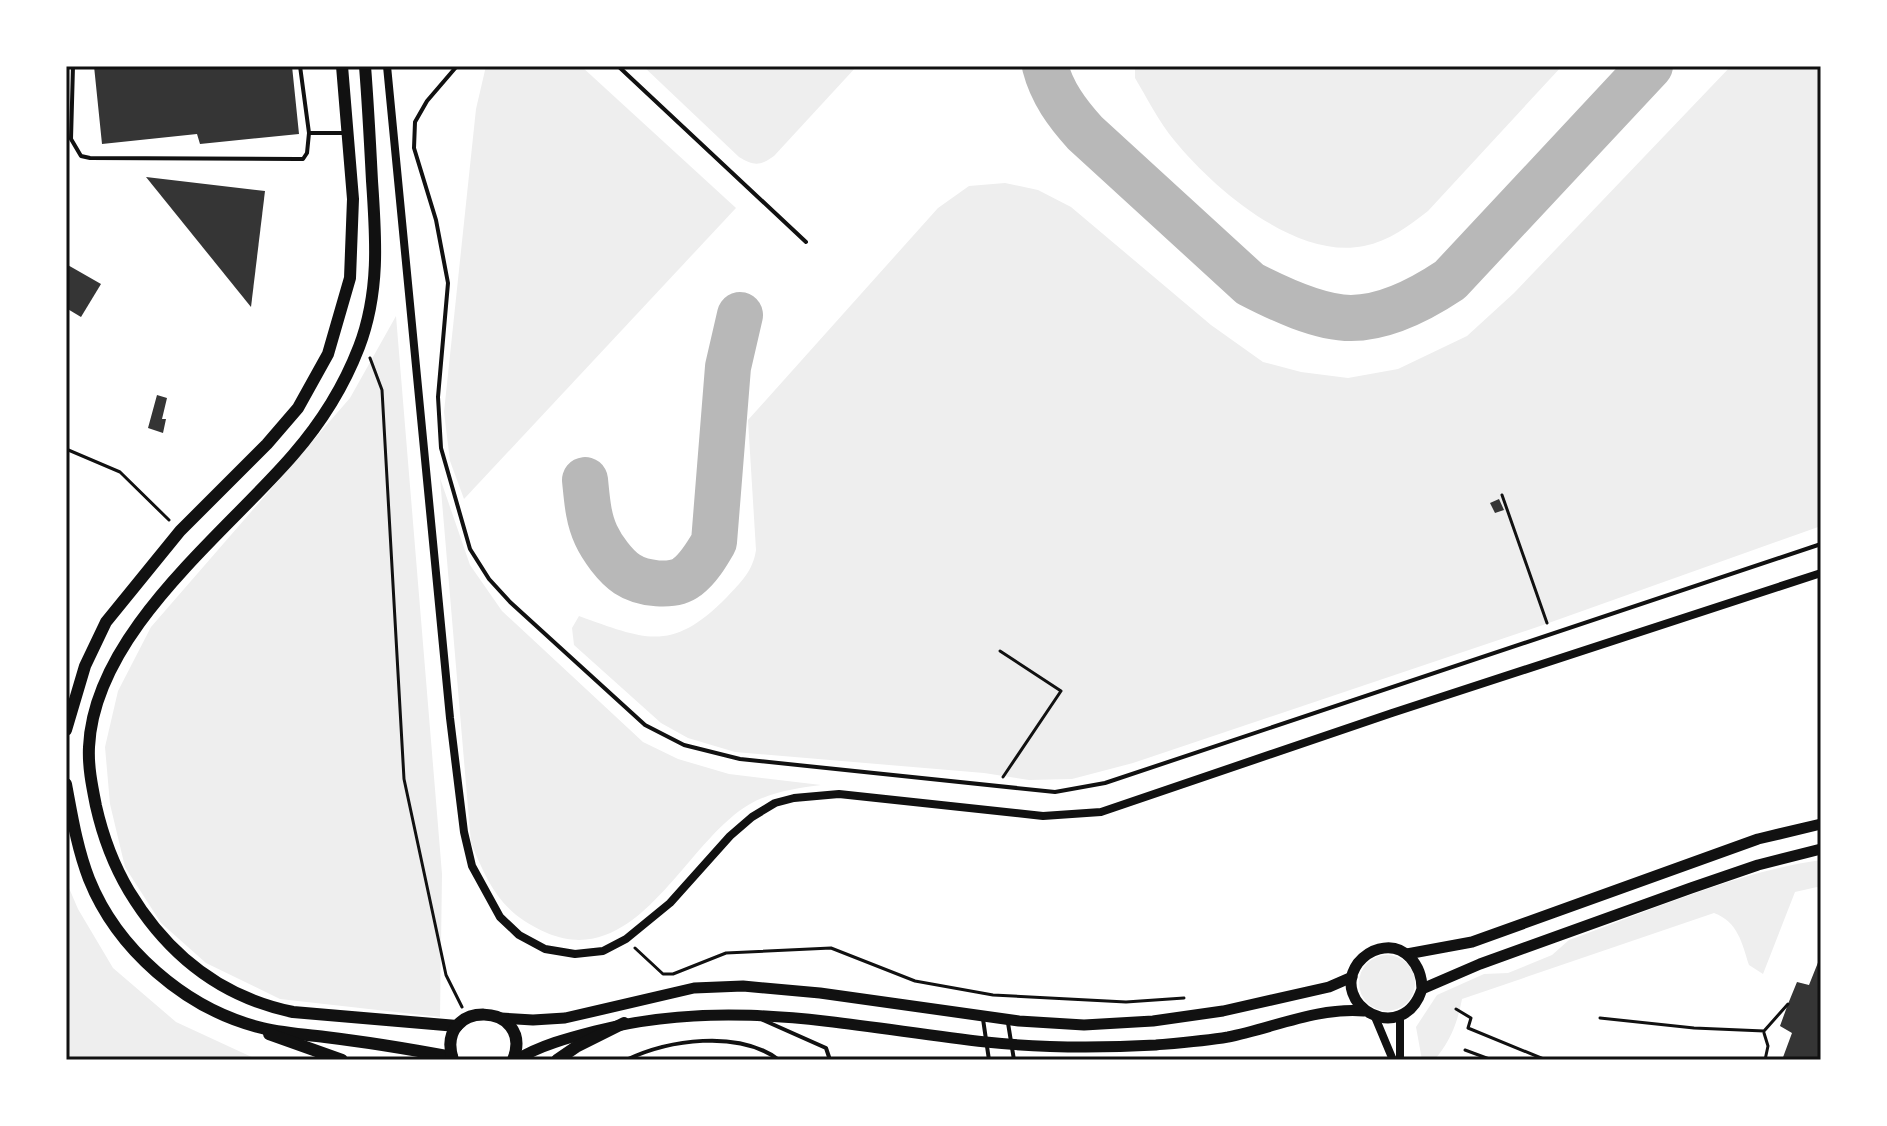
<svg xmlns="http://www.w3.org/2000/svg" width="1887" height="1126" font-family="Signika,sans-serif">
<rect width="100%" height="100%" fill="#fff"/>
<!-- green -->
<g fill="#eee">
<path d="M486,66H581L736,208L464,499L450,461L444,412L476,109Z"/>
<path d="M643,66H857L774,156C760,166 754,166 739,157Z"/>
<path d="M1135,66H1562L1428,211C1409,226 1389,241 1364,246C1296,260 1214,189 1174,140C1159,122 1147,98 1135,78Z"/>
<path d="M1731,66H1821V526L1543,625L1133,763L1072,779L1029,780L984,773L735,752L688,738L661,723L574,645L572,628L579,616C646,640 672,653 727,597C741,582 753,571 756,550L748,420L938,208L969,186L1005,183L1038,190L1071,207L1211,325L1263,362L1301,372L1348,378L1398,369L1467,336L1514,293Z"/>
<path d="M396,316L442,874L440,1017L280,999L206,963L161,923L125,867L110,804L105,747L118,691L151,627L350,398Z"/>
<path d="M440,478L470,565L502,611L643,742L678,759L729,774L821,785C797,788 771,792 750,804C685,841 638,971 547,933C502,914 489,886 471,843Z"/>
<path d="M1821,860V889L1817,887L1795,892L1763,974L1749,965C1742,943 1738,922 1714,913L1462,999C1458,1021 1450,1043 1434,1060H1422L1416,1027L1437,995L1484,974L1508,973L1552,955L1569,940C1650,911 1736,872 1821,860Z"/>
<path d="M66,881L78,909L113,968L176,1022L258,1060H66Z"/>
<circle cx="1387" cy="983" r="28"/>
</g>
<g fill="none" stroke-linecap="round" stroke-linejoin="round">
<!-- taxiway -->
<g stroke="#b8b8b8" stroke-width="46">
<path d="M1045,66C1052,93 1067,113 1085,133L1250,284C1279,299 1319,318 1351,318C1386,318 1423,298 1450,280L1650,66"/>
<path d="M585,480C587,499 588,518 596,535C602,548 615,566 627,574C642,584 673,588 687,577C699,568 707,554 714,542L728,367L740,315"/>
</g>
</g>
<!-- building -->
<g fill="#353535">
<path d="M94,66H292L299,134L200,144L197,134L102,144Z"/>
<path d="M146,177L265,191L251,307Z"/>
<path d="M66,264L101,284L81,317L66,308Z"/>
<path d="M157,395L167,398L162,419H166L163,433L148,428Z"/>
<path d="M1499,499L1504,510L1495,513L1490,503Z"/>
<path d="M1821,955V1060H1782L1792,1033L1780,1026L1788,1004L1797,982L1809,985Z"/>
</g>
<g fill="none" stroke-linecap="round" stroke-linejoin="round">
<!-- path -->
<g stroke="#111" stroke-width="3">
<path d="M370,358L382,390L404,779L446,975L462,1007"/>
<path d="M66,449L120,472L169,520"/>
<path d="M1502,495L1547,623"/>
<path d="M1000,651L1061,691L1003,777"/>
<path d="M635,948L663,974H673L726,953L831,948L915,981L993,995L1126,1002L1184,998"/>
<path d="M1456,1009L1471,1018L1468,1028L1546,1060"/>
<path d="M1600,1018L1694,1028L1764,1031L1788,1004"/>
<path d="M1764,1033L1768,1046L1765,1060"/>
<path d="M1465,1050L1492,1060"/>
</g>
<!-- service -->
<g stroke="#111" stroke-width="4">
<path d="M73,66L71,139L81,156L90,158L297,159H303L307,153L309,133H344"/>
<path d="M300,66L309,133"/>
<path d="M457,66L427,101L415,122L414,148L436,220L448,283L438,397L441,448L470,549L489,579L510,602L645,725L684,745L740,759L1055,792L1105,783L1821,544"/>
<path d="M618,66L806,242"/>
<path d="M983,1019L989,1060"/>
<path d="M763,1020L826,1048L830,1060"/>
<path d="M1008,1023L1014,1060"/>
<path d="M626,1060C668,1040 738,1029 779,1060"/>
<path d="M1331,1060H1334"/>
</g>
<!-- minor -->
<g stroke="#111" stroke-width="8">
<path d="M387,66L450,718L464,832L472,866L500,917L519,935L545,949L575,954L603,951L626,939L670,903L730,836L752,817L775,803L794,798L839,794L1043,816L1101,812L1392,713L1821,573"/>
<path d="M1375,1017L1393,1060"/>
<path d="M1400,1060V1016"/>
</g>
<!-- secondary -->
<g stroke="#111" stroke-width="11">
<path d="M1407,954L1472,942L1758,839L1821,824"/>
<path d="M1422,989C1422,966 1405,942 1379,949C1371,951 1363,957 1358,963C1328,1005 1403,1048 1422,989L1480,964L1691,888L1758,865L1821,849"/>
<path d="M501,1018L533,1020L565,1018L694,988L743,986L820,993L1019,1021L1084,1025L1153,1021L1223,1011L1329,987L1352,977"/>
<path d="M516,1060C541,1045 568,1038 595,1031C731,996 851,1027 986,1042C1042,1048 1100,1048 1156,1045C1179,1043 1205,1041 1228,1037C1273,1028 1318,1007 1364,1011"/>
</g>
<!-- primary -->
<g stroke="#111" stroke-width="12">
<path d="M365,66C368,104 370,142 372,181C376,238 380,292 359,347C344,386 320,424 293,455C224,535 94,633 89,747C88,767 92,786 96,806C103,837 113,864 129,891C167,954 220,997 293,1012L457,1026"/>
<path d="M66,730L85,666L106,622L180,531L267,444L298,408L328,354L350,278L353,199L342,66"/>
<path d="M66,784C72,816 77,848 89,879C117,949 185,1008 258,1027C279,1033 303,1034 325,1037C367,1042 409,1049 452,1057"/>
<path d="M269,1034L342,1060"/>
<path d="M453,1060C433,998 536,1001 513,1060"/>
<path d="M557,1060L576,1047L624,1023"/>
</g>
</g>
<!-- border -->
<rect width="1887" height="1126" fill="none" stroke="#ffffff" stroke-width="136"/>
<rect x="68" y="68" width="1751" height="990" fill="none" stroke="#111" stroke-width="3"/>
</svg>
